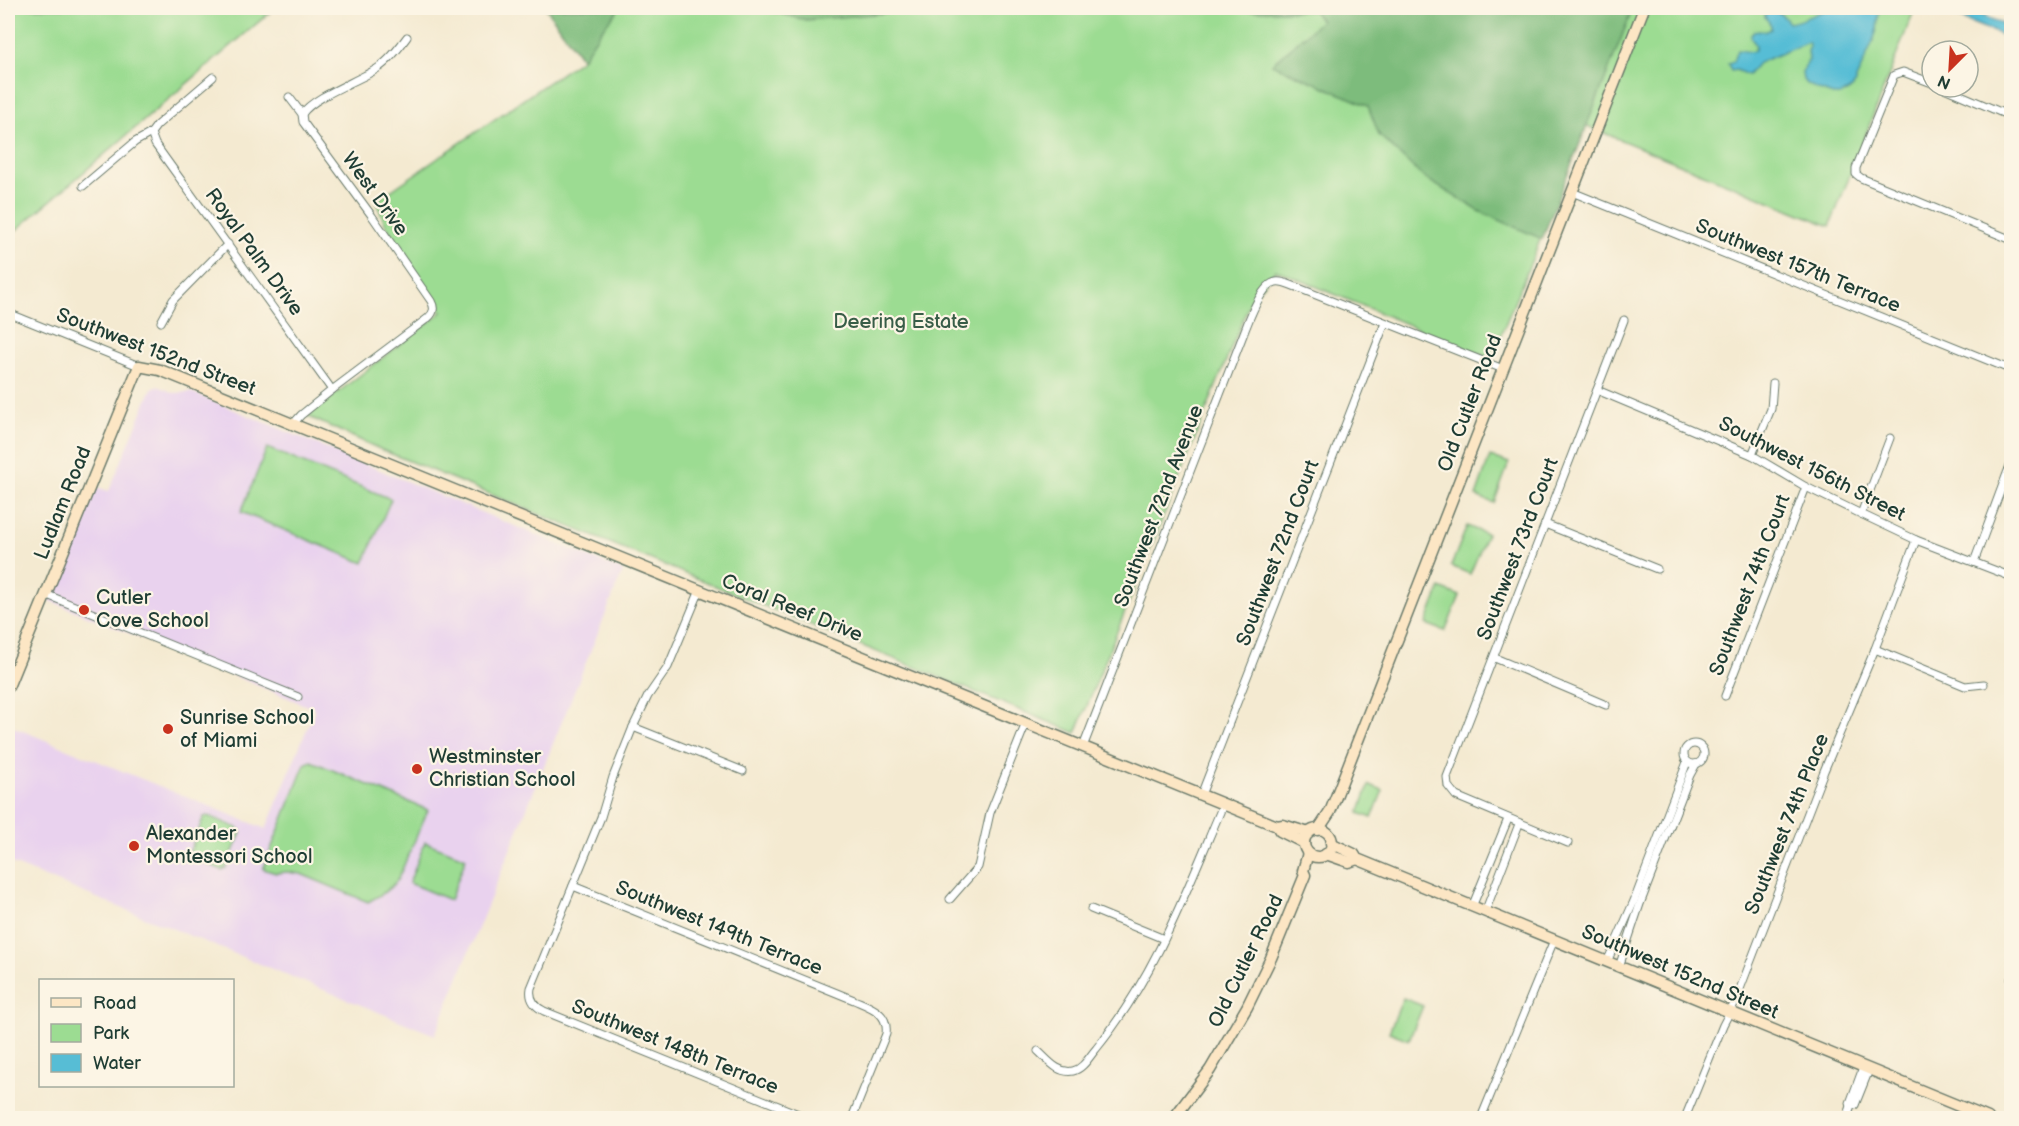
<svg xmlns="http://www.w3.org/2000/svg" width="2019" height="1126" font-family="'Balsamiq Sans',sans-serif">
<rect width="100%" height="100%" fill="#fcf5e5"/>
<filter id="ink" filterUnits="userSpaceOnUse"><feTurbulence type="fractalNoise" baseFrequency=".0167" numOctaves="2"/><feDisplacementMap in="SourceGraphic" scale="12" xChannelSelector="R" yChannelSelector="G"/><feConvolveMatrix kernelMatrix="1 2 1 2 8 2 1 2 1" color-interpolation-filters="sRGB"/></filter>
<filter id="wash" filterUnits="userSpaceOnUse"><feTurbulence type="fractalNoise" baseFrequency=".008" numOctaves="4" result="noise"/><feDisplacementMap in="SourceGraphic" scale="24" xChannelSelector="R" yChannelSelector="G"/><feGaussianBlur stdDeviation="1.35" result="paint"/><feColorMatrix in="noise" values="0 0 0 0 0 0 0 0 0 0 0 0 0 0 0 0 0 1.4 0 .05"/><feComposite in="paint" operator="in"/></filter>
<g filter="url(#wash)">
<rect width="100%" height="100%" fill="#f4ead1"/>
<!-- built -->
<path fill="#e9d2ee" d="M158,386L174,393L191,392L623,571L435,1035L8,862V725L266,829L315,709L48,600L96,487L109,491L151,390Z"/>
<!-- green -->
<g fill="#9cdc92" stroke="#5e8c63" stroke-width="1.5">
<path d="M8,8H275L8,237Z"/>
<path d="M546,8H1915L1830,226L1587,126L1491,359L1276,270L1252,297L1076,733L382,450L307,416L442,312L386,226L376,201L582,59Z"/>
<path d="M267,448L391,499L364,563L241,512Z"/>
<path d="M1490,456L1509,463L1494,503L1476,496Z"/>
<path d="M1467,526L1487,534L1470,574L1451,566Z"/>
<path d="M1440,588L1460,596L1445,631L1426,624Z"/>
<path d="M311,761L428,810L398,879C390,890 379,896 368,902L301,874L287,872L276,873L263,869L305,764Z"/>
<path d="M1369,785L1383,790L1372,818L1359,813Z"/>
<path d="M208,816L238,828L241,833L226,868L222,870L191,857L189,853L204,817Z"/>
<path d="M425,842L466,858L450,900L409,883Z"/>
<path d="M1403,998L1423,1006L1409,1040L1389,1032Z"/>
</g>
<!-- forest -->
<g fill="#7dbc7c" stroke="#4e7c58" stroke-width="1.5">
<path d="M546,8H620L602,29L582,59Z"/>
<path d="M757,8H1633L1542,239L1479,211L1423,177L1379,135L1368,106L1272,64L1321,21L1313,11H908L806,20Z"/>
</g>
<!-- water -->
<g fill="#57bdd5" stroke="#3b7d84" stroke-width="1.5">
<path d="M1832,8H1890L1879,12L1877,29L1873,41L1853,87L1848,91L1840,95H1833L1816,89L1806,83L1803,80L1802,73L1809,59L1808,51L1810,47L1808,42L1758,63L1748,75L1736,70L1731,71L1728,64L1733,62L1737,50L1751,52L1755,50L1756,45L1751,38V34L1754,31H1766L1771,29V25L1765,17V14L1771,11C1780,13 1784,15 1789,23C1804,21 1816,12 1832,8Z"/>
<path d="M1935,8H1964L2011,27V39Z"/>
</g>
</g>
<g filter="url(#ink)">
<g fill="none" stroke-linecap="round" stroke-linejoin="round">
<defs>
<g id="street">
<path d="M1932,83L1903,72L1894,75L1856,168V174L1861,178L2012,240"/>
<path d="M1942,87L2012,117"/>
<path d="M289,97L302,114L303,122L372,216L431,301C435,308 434,313 428,318L332,390L301,415L293,424"/>
<path d="M302,114C314,96 359,81 378,68C390,60 399,48 407,37"/>
<path d="M151,133L155,144L332,390"/>
<path d="M83,186L135,142L151,133L157,125L213,77"/>
<path d="M1572,192L2012,370"/>
<path d="M8,313L139,366"/>
<path d="M161,322L173,300L228,244"/>
<path d="M1597,390L1752,455L1806,487L1861,514L1916,540L2012,577"/>
<path d="M1752,455L1771,409L1773,383"/>
<path d="M1861,514L1890,438"/>
<path d="M1545,524L1657,569"/>
<path d="M1974,562L2012,460"/>
<path d="M700,590L668,667L648,696L633,727L613,777L601,817L531,988C529,999 534,1006 544,1011L808,1118"/>
<path d="M45,594L298,697"/>
<path d="M1875,649L1965,686L1984,684"/>
<path d="M1495,658L1606,705"/>
<path d="M1725,696L1806,487"/>
<path d="M633,727L743,771"/>
<circle cx="1694" cy="754" r="10"/>
<path d="M1083,747L1245,330C1250,317 1262,284 1276,282C1281,281 1286,283 1291,285L1503,369"/>
<path d="M1201,795L1385,323"/>
<path d="M1568,843L1456,796L1448,786L1447,777L1624,320"/>
<path d="M573,886L854,1000C870,1007 889,1012 886,1034L852,1118"/>
<path d="M950,899L978,867L990,813L1026,723"/>
<path d="M1472,907L1508,819"/>
<path d="M1091,909L1164,939"/>
<path d="M1485,912L1519,824"/>
<path d="M1607,962L1634,901L1687,762"/>
<path d="M1619,967L1640,904L1690,775L1696,764"/>
<path d="M2011,979H2012"/>
<path d="M1038,1051C1048,1060 1058,1074 1073,1071C1083,1069 1089,1057 1096,1049C1155,977 1187,889 1223,805"/>
<path d="M1851,1106L1855,1105L1869,1070"/>
<path d="M1481,1118L1554,940"/>
<path d="M1685,1118L1723,1025L1735,1002L1824,771L1875,649L1916,540"/>
<path d="M1812,1118H1820"/>
<path d="M1847,1118L1851,1106L1850,1103L1863,1068"/>
</g>
<g id="secondary">
<path d="M8,687L139,366L160,370L1277,826L1280,831L1304,843"/>
<path d="M1277,826L1283,825L1309,833"/>
<circle cx="1318" cy="843" r="14"/>
<path d="M1318,830L1330,812L1644,8"/>
<path d="M1331,843L1354,854L1357,859L1988,1118"/>
<path d="M1326,854L1349,862L1357,859"/>
<path d="M1174,1118L1210,1070L1247,1007L1271,958L1305,875L1303,871L1308,853"/>
</g>
</defs>
<!-- street casing -->
<use href="#street" stroke="#6a7a6b" stroke-width="9"/>
<!-- secondary casing -->
<use href="#secondary" stroke="#6a7a6b" stroke-width="13"/>
<!-- street -->
<use href="#street" stroke="#fff" stroke-width="7"/>
<!-- secondary -->
<use href="#secondary" stroke="#fce6c4" stroke-width="10"/>
</g>
</g>
<!-- markers -->
<g fill="#c8321e" stroke="#fcf5e5" stroke-width="2">
<circle cx="84" cy="610" r="6"/>
<circle cx="168" cy="729" r="6"/>
<circle cx="417" cy="769" r="6"/>
<circle cx="134" cy="846" r="6"/>
</g>
<g text-anchor="middle" dominant-baseline="central" stroke-width="4.5" stroke-linejoin="round" paint-order="stroke">
<!-- street labels -->
<g font-size="20" fill="#1f3d34" stroke="#fcf5e5">
<text transform="translate(375 194) rotate(54)">West Drive</text>
<text transform="translate(254 252) rotate(54)">Royal Palm Drive</text>
<text transform="translate(1798 266) rotate(22)">Southwest 157th Terrace</text>
<text transform="translate(156 352) rotate(21)">Southwest 152nd Street</text>
<text transform="translate(1470 403) rotate(-69)">Old Cutler Road</text>
<text transform="translate(1812 469) rotate(27)">Southwest 156th Street</text>
<text transform="translate(63 503) rotate(-68)">Ludlam Road</text>
<text transform="translate(1159 506) rotate(-69)">Southwest 72nd Avenue</text>
<text transform="translate(1518 549) rotate(-69)">Southwest 73rd Court</text>
<text transform="translate(1278 553) rotate(-69)">Southwest 72nd Court</text>
<text transform="translate(1750 585) rotate(-69)">Southwest 74th Court</text>
<text transform="translate(792 608) rotate(22)">Coral Reef Drive</text>
<text transform="translate(1787 824) rotate(-68)">Southwest 74th Place</text>
<text transform="translate(719 928) rotate(22)">Southwest 149th Terrace</text>
<text transform="translate(1246 961) rotate(-64)">Old Cutler Road</text>
<text transform="translate(1680 972) rotate(23)">Southwest 152nd Street</text>
<text transform="translate(675 1047) rotate(22)">Southwest 148th Terrace</text>
</g>
<!-- park labels -->
<g font-size="20" fill="#385d47" stroke="#fcf5e5">
<text x="901" y="322">Deering Estate</text>
</g>
<!-- poi labels -->
<g font-size="20" fill="#1f3d34" stroke="#fcf5e5" text-anchor="start">
<text x="96" y="598">Cutler<tspan x="96" dy="23">Cove School</tspan></text>
<text x="180" y="718">Sunrise School<tspan x="180" dy="23">of Miami</tspan></text>
<text x="429" y="757">Westminster<tspan x="429" dy="23">Christian School</tspan></text>
<text x="146" y="834">Alexander<tspan x="146" dy="23">Montessori School</tspan></text>
</g>
</g>
<!-- margin -->
<rect width="2019" height="1126" fill="none" stroke="#fcf5e5" stroke-width="30"/>
<!-- legend -->
<rect x="39" y="979" width="195" height="108" fill="#fcf5e5" stroke="#a4ab9e" stroke-width="1.5"/>
<rect x="51" y="998" width="30" height="9" fill="#fce6c4" stroke="#a4ab9e" stroke-width="1.5"/>
<text x="93" y="1009" font-size="18" fill="#1f3d34">Road</text>
<rect x="51" y="1024" width="30" height="18" fill="#9cdc92" stroke="#a4ab9e" stroke-width="1.5"/>
<text x="93" y="1039" font-size="18" fill="#1f3d34">Park</text>
<rect x="51" y="1054" width="30" height="18" fill="#57bdd5" stroke="#a4ab9e" stroke-width="1.5"/>
<text x="93" y="1069" font-size="18" fill="#1f3d34">Water</text>
<!-- north arrow -->
<g transform="translate(1950 69) rotate(204)"><circle r="28" fill="#fcf5e5" stroke="#a4ab9e" stroke-width="1.5"/>
<path d="M0-4.5L10 22L0 15L-10 22Z" fill="#c8321e"/>
<text y="-9" font-size="16" font-weight="bold" text-anchor="middle" fill="#1f3d34">N</text>
</g>
</svg>
